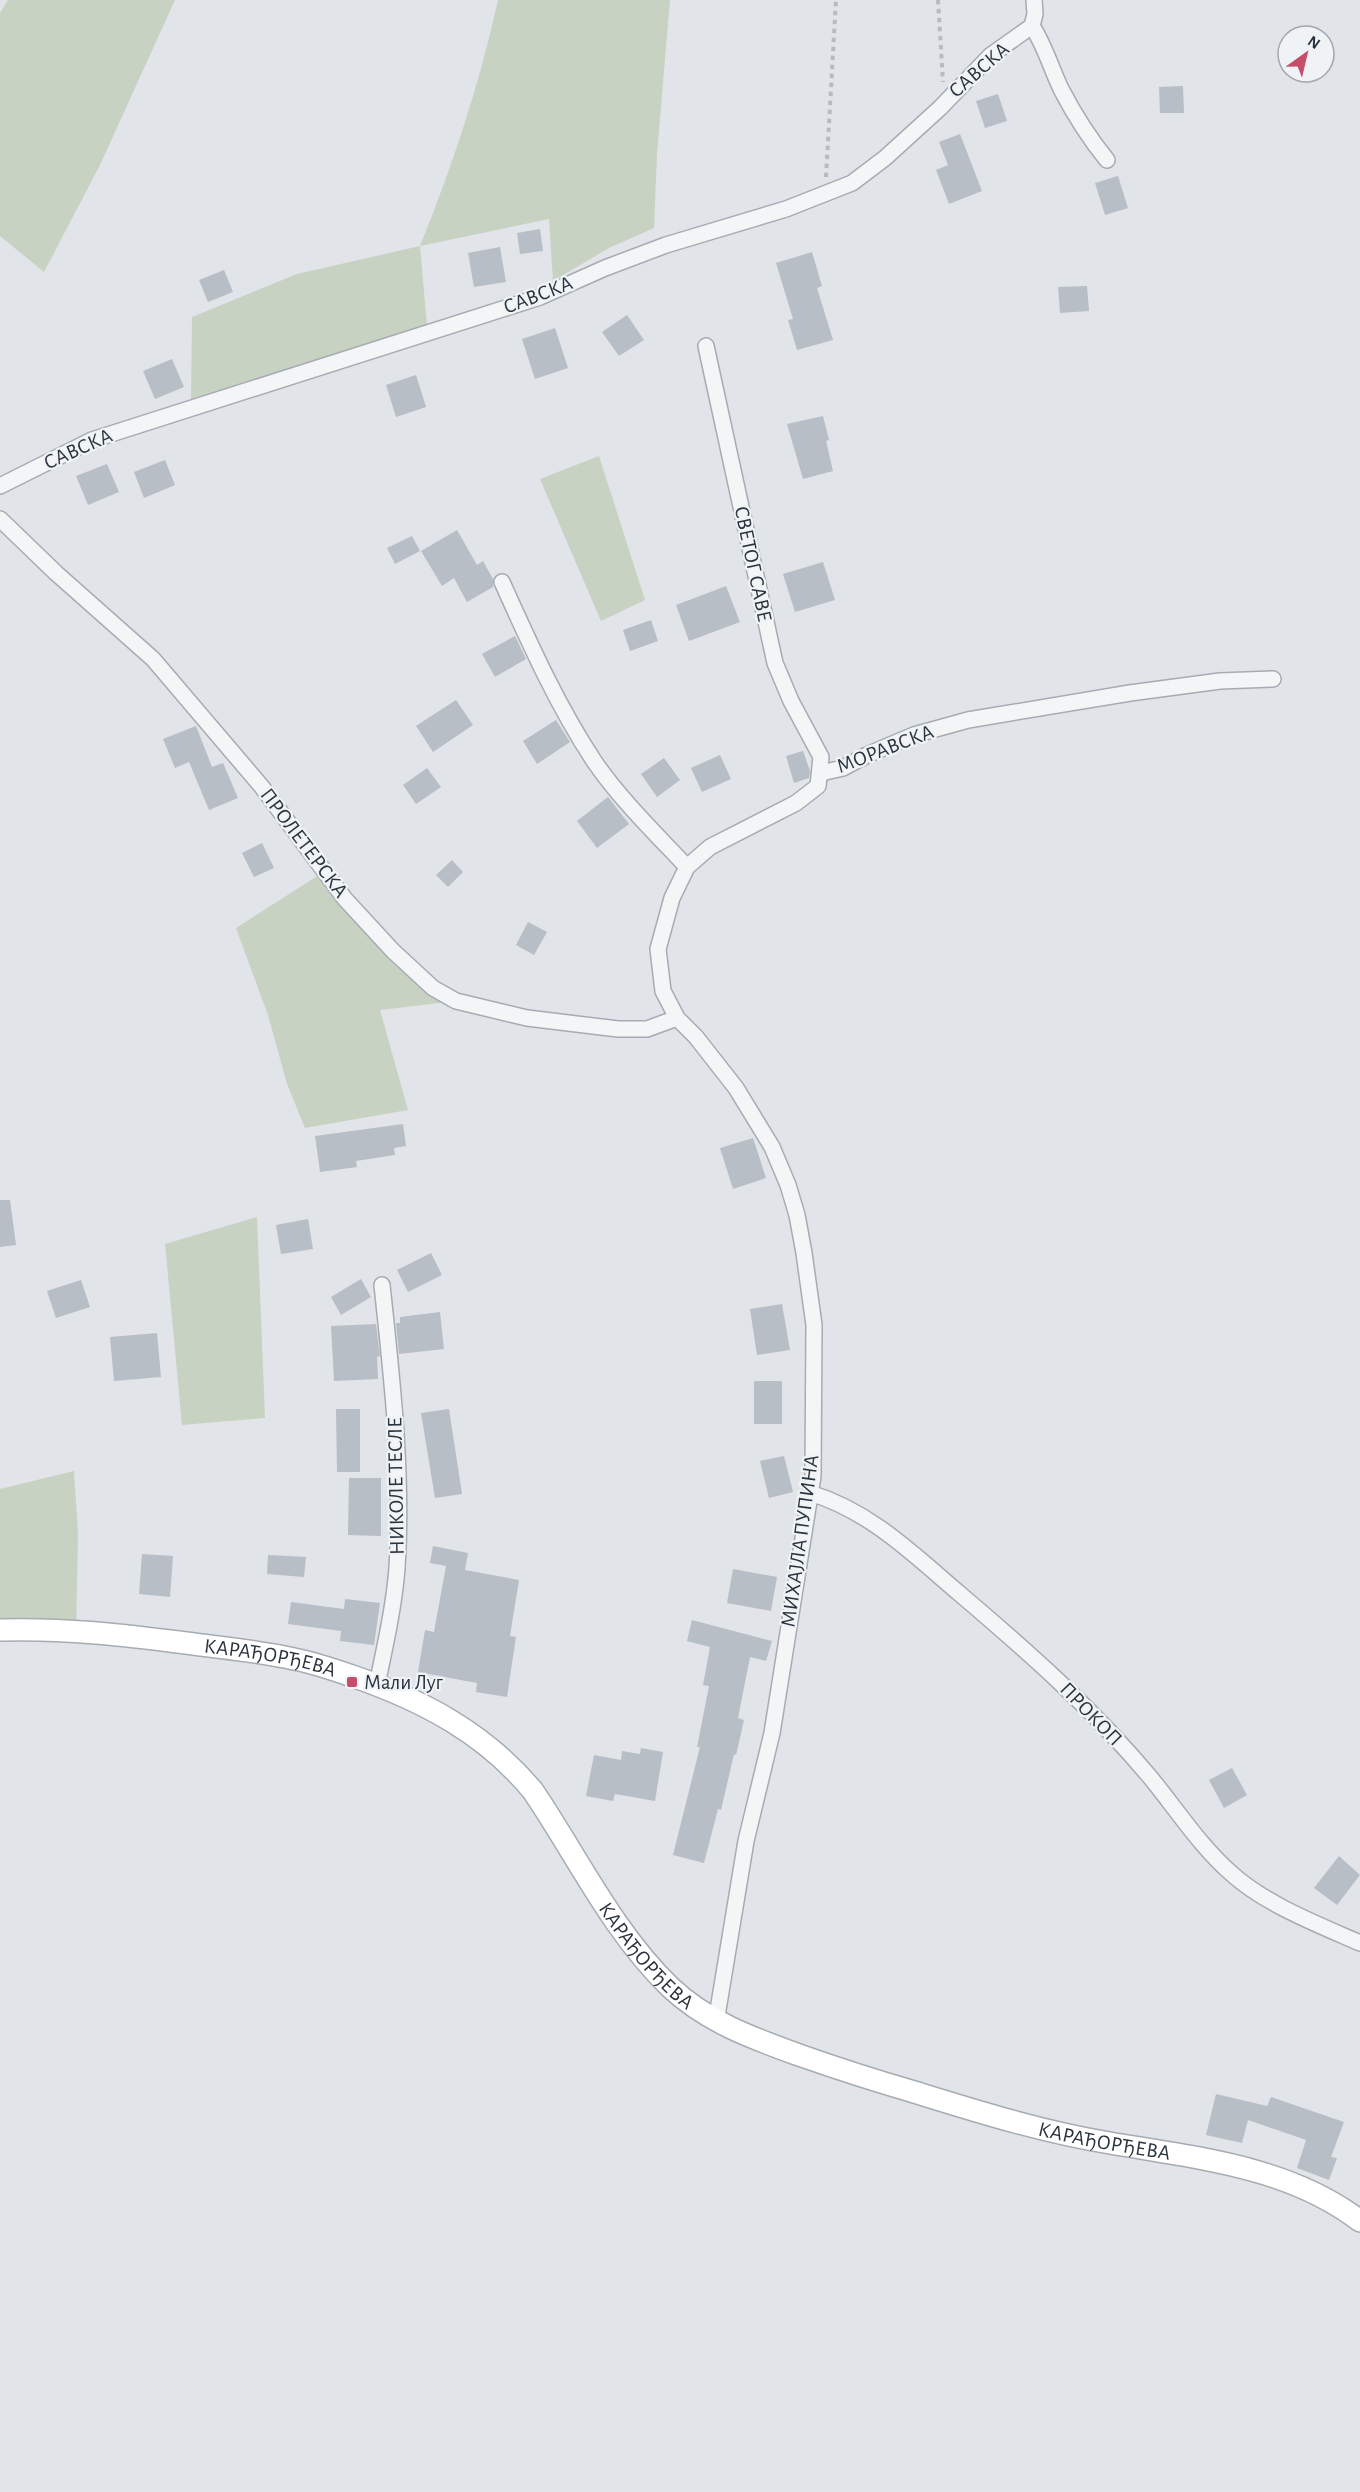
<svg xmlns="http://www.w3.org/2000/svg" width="1360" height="2492" font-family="'Alegreya Sans',sans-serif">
<rect width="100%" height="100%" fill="#e1e4e8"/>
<!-- green -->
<g fill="#c8d2c3">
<path d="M8,0H175L100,165L44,272L0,236V13Z"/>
<path d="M498,0H670L657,155L654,228L609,248L553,281L549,219L420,246L427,326L191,402L192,317L297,274L420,246C453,164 479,86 498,0Z"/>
<path d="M599,456L645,600L601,621L540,479Z"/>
<path d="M325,871L345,899L456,1001L380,1010L408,1110L305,1128L287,1084L268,1015L236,928Z"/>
<path d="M257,1217L265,1418L182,1425L165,1244Z"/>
<path d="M74,1471L78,1534L76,1631L0,1630V1489Z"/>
</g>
<!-- building -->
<g fill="#b8bec5">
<path d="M1183,86L1184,113H1160L1159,87Z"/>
<path d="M998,94L1007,121L985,128L976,101Z"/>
<path d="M960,134L982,191L949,204L936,170L948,165L939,142Z"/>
<path d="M1118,176L1128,208L1105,215L1095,183Z"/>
<path d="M540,229L543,251L520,254L517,233Z"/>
<path d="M500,247L506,282L474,287L468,253Z"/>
<path d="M812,252L822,286L817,288L833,340L797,350L788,320L793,319L776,263Z"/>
<path d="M224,270L233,292L208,302L199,280Z"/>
<path d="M1087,286L1089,311L1060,313L1058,287Z"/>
<path d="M627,315L644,340L619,356L602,332Z"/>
<path d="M555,328L568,368L535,379L522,339Z"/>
<path d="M172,359L184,387L155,399L143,371Z"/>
<path d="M416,375L426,407L396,417L386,385Z"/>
<path d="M823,416L829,440L826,441L833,471L803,479L787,424Z"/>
<path d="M165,460L175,485L144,498L134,472Z"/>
<path d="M107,464L119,492L88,505L76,476Z"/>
<path d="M457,530L477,565L483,561L493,579V587L467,602L454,578L442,586L421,551Z"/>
<path d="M412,536L420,551L395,564L387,548Z"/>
<path d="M823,562L835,600L795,612L783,574Z"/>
<path d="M726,586L740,622L689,641L676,605Z"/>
<path d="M651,620L658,641L630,651L623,630Z"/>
<path d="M515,636L526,659L495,677L482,654Z"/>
<path d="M456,700L473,725L433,752L416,726Z"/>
<path d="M556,720L570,742L537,764L523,741Z"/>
<path d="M196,726L212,767L223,763L238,798L209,810L189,762L175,768L163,739Z"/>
<path d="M803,751L810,771L809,778L794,783L786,756Z"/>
<path d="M720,755L731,779L702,792L691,768Z"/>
<path d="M664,758L680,780L657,797L641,774Z"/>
<path d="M427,768L441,787L416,804L403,785Z"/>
<path d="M608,797L629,824L597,848L577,821Z"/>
<path d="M262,843L274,868L254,877L242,853Z"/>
<path d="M452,860L463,872L448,887L436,875Z"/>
<path d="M528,922L547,932L534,955L516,945Z"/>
<path d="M403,1124L406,1146L394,1148L395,1155L356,1161L357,1167L320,1172L315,1136Z"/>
<path d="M753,1138L766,1178L733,1189L720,1148Z"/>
<path d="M0,1200H10L16,1245L0,1247Z"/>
<path d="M308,1219L313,1249L281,1254L276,1225Z"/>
<path d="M431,1253L442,1275L408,1292L397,1270Z"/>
<path d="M361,1279L371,1297L341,1315L331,1297Z"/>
<path d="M81,1280L90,1307L56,1318L47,1291Z"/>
<path d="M782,1304L790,1350L757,1355L750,1309Z"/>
<path d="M440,1312L444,1349L399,1354L396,1323H400V1317Z"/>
<path d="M376,1324L380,1356L377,1357L378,1379L334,1381L331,1326Z"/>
<path d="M157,1333L161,1377L114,1381L110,1337Z"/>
<rect x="754" y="1381" width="28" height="43"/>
<path d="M336,1409H360V1472H337Z"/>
<path d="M449,1409L462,1494L435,1498L421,1413Z"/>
<path d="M784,1456L793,1492L769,1498L760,1461Z"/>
<path d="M349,1478H381V1536L348,1535Z"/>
<path d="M433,1546L468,1553L465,1570L519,1580L510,1636L516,1637L507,1697L476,1692L477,1683L418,1672L425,1630L434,1632L446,1566L430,1563Z"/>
<path d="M142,1554L173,1556L170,1597L139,1594Z"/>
<path d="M268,1555L306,1557L304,1577L267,1574Z"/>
<path d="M733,1569L777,1577L771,1611L727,1603Z"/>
<path d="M345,1599L380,1603L374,1645L340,1641L341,1631L288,1624L291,1602L344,1609Z"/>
<path d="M692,1620L772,1641L766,1661L750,1657L738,1718L744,1720L736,1755L734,1754L721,1810L718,1809L704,1863L673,1855L700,1747H697L709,1686L703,1685L710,1647L687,1641Z"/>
<path d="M641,1748L663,1752L655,1801L615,1794L613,1801L586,1796L594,1755L621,1760L622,1751L640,1754Z"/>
<path d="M1232,1768L1247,1795L1224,1808L1209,1780Z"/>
<path d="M1339,1856L1360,1875L1337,1905L1314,1888Z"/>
<path d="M1216,2094L1267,2106L1271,2097L1344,2122L1331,2157L1337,2158L1329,2180L1297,2168L1306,2140L1248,2120L1242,2143L1206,2135Z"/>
</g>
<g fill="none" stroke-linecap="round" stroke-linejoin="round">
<defs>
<g id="street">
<path d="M1032,26C1045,46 1051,68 1061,89C1074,114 1089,138 1107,160"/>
<path d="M706,346L775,663L791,701L821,757L818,786L796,803L710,847L687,867L672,898L658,949L663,991L677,1018L696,1037L736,1088L772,1147L788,1185L797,1215L804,1253L814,1325L813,1476L772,1733L746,1841L716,2022"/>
<path d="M0,486L92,440L540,297L605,268L666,245L786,209L852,183L885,158L940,108L991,55L1032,26L1035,14L1034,0"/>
<path d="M0,519L56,573L153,659L262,787L345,899L393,951L433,988L456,1001L527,1018L618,1029H647L677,1018"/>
<path d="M502,582C529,642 557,705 594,761C620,799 655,833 687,867"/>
<path d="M821,773L843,768L867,755L914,735L968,720L1130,693L1220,681L1273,679"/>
<path d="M810,1493C870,1511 913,1554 960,1594C1027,1651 1093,1709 1150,1777C1177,1810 1200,1846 1232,1874C1265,1904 1319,1925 1360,1943"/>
<path d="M377,1685C385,1646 394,1607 397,1568C403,1473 392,1379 382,1285"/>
</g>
<g id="secondary">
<path id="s1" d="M0,1630C63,1628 124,1635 186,1643C222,1648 259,1651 294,1659C315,1663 335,1670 355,1677C424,1701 486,1734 533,1791C577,1856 613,1932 670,1987C707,2022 752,2038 799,2055C836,2068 873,2080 911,2091C976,2111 1042,2132 1110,2143C1196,2158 1288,2166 1360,2221"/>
</g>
</defs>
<!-- street casing -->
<use href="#street" stroke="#a6acb2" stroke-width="18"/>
<!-- secondary casing -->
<use href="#secondary" stroke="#a6acb2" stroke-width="24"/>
<!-- path -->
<g stroke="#b7bbc0" stroke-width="4" stroke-dasharray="4.5 4.5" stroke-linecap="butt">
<path d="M938,0L943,82"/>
<path d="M826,177L836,0"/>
</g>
<!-- street -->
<use href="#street" stroke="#f3f5f7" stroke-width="15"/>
<!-- secondary -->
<use href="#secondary" stroke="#fff" stroke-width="21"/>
</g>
<!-- markers -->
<rect fill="#c44f6b" stroke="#f0f3f6" stroke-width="2" x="346" y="1676" width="12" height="12" rx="3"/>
<g text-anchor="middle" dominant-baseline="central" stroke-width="4.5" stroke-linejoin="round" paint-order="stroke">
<!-- street labels -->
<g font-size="21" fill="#2a343f" stroke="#f0f3f6">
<text transform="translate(979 70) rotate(-41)">САВСКА</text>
<text transform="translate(538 295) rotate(-21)">САВСКА</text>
<text transform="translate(78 449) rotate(-24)">САВСКА</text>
<text transform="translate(753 564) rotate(78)">СВЕТОГ САВЕ</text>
<text transform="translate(885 749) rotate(-21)">МОРАВСКА</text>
<text transform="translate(304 843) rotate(53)">ПРОЛЕТЕРСКА</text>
<text transform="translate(396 1486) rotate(-91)">НИКОЛЕ ТЕСЛЕ</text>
<text transform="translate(800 1541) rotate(-82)">МИХАЈЛА ПУПИНА</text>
<text stroke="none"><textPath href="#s1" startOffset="272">КАРАЂОРЂЕВА</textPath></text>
<text transform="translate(1091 1714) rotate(46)">ПРОКОП</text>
<text stroke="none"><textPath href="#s1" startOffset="774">КАРАЂОРЂЕВА</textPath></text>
<text stroke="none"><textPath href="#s1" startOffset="1278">КАРАЂОРЂЕВА</textPath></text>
</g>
<!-- poi labels -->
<g font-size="21" fill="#2a343f" stroke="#f0f3f6" text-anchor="start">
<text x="364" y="1682">Мали Луг</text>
</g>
</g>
<!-- north arrow -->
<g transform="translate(1306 54) rotate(34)"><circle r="28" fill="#f0f3f6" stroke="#a1a7ad" stroke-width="1.5"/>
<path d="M0-4.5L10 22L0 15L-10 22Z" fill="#c44f6b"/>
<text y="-9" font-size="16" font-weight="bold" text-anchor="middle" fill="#2a343f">N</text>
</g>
</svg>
